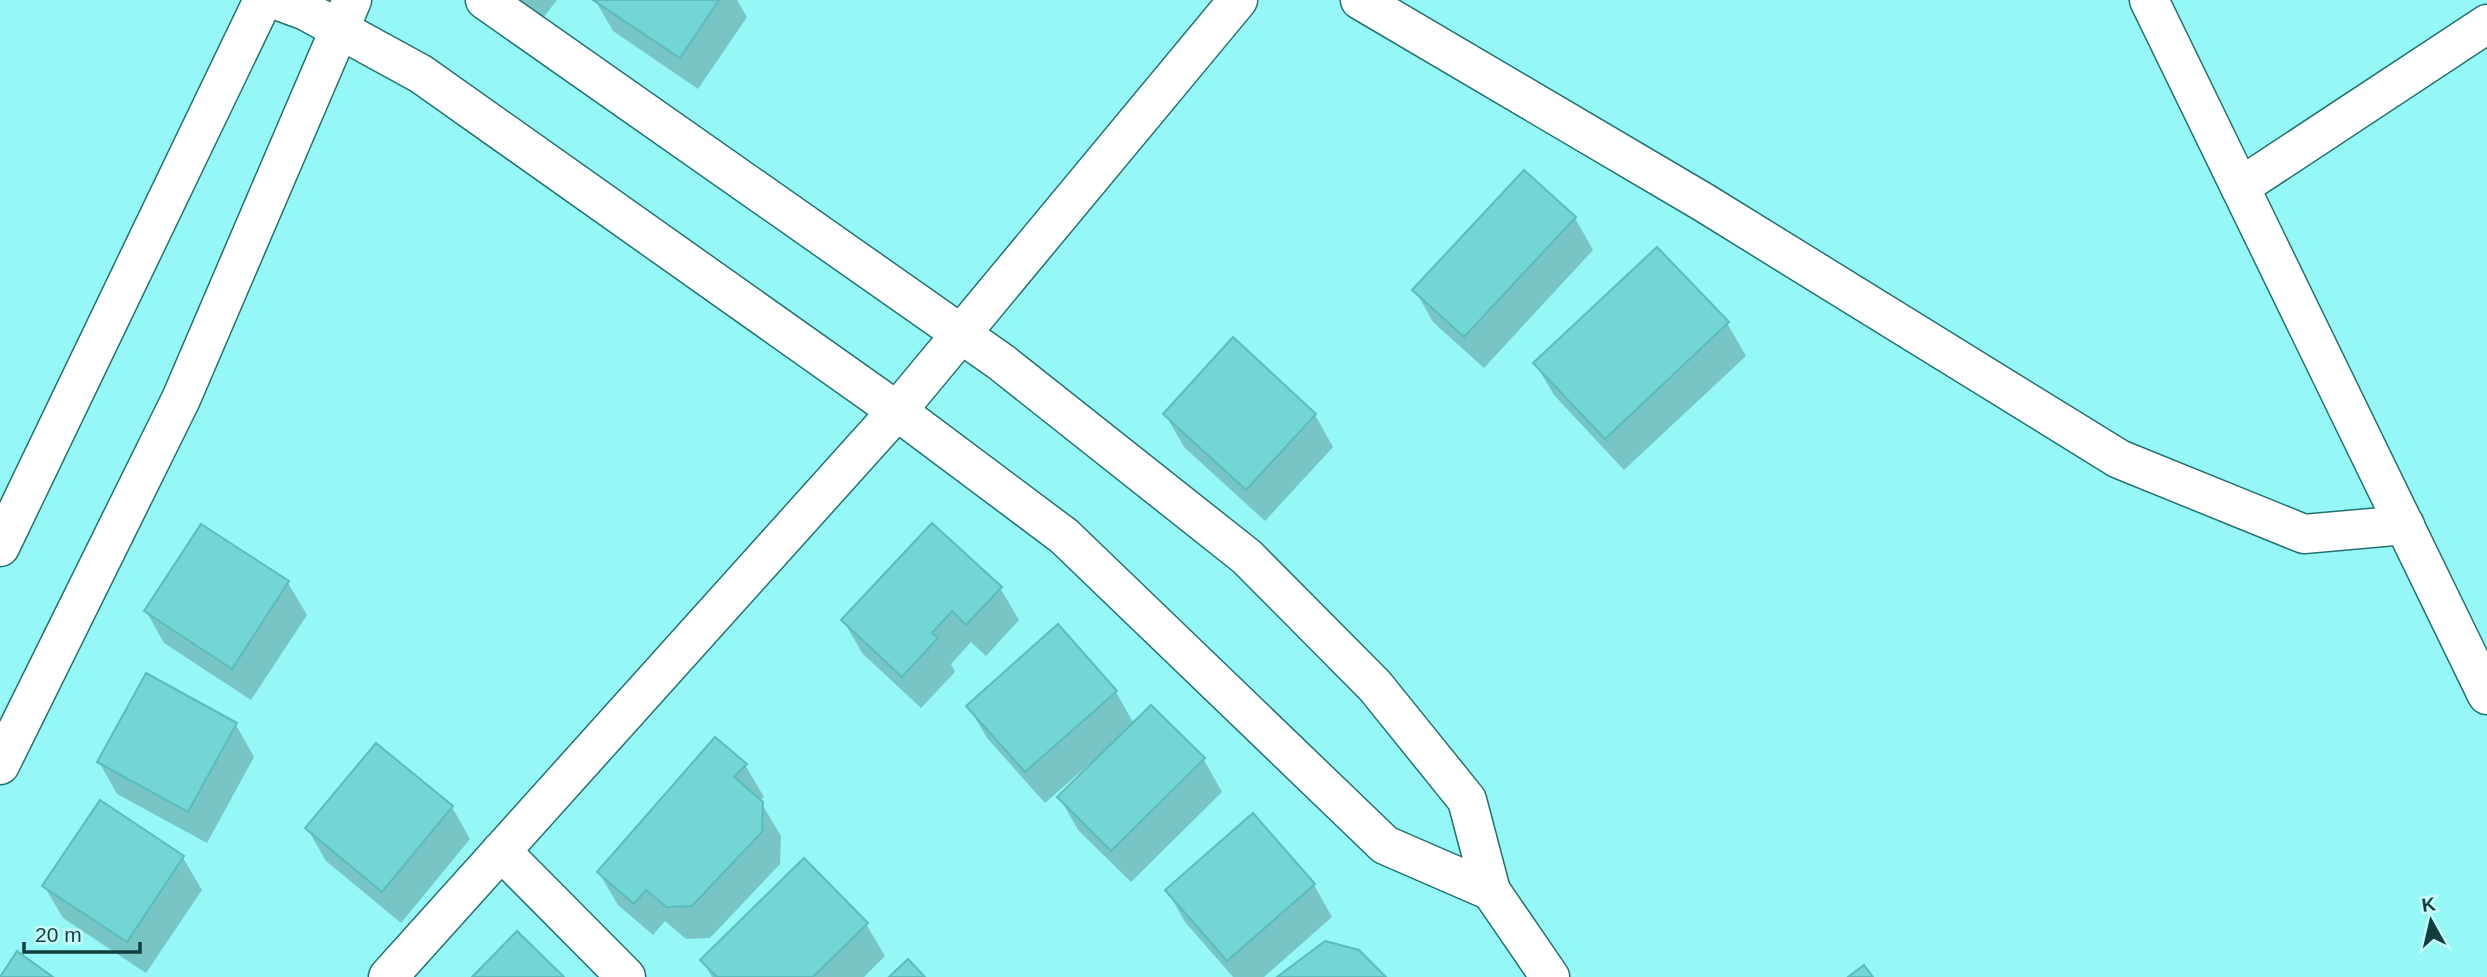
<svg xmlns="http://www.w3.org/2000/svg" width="2487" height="977" font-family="Arial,sans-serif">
<rect width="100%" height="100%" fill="#95f7f6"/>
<!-- shadow -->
<g fill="#0003">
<path d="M518,0H557L543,18Z"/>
<path d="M595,0H737L747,17L698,89L613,31Z"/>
<path d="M1575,218L1593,250L1484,368L1433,322L1415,290Z"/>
<path d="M1727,323L1746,356L1624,470L1554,395L1535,363Z"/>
<path d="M1165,414L1315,415L1333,447L1265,521L1184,447Z"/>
<path d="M202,526L288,583L307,615L251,700L164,643L146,611Z"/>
<path d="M1000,588L1019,620L986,656L971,642L951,664L955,672L921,708L862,653L843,620Z"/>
<path d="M1116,692L1134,724L1151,707L1204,760L1222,792L1131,882L1078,830L1060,798L1096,762L1094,760L1045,803L987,738L968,706Z"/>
<path d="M236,725L254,757L207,843L117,794L99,762Z"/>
<path d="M745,765L764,797L760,801L781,836L780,864L710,938L686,939L665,921L653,935L618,905L599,873Z"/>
<path d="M100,802L183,858L202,890L146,973L63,918L44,886Z"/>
<path d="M452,807L470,839L401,923L326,861L307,828Z"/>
<path d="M1253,815L1314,885L1332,917L1264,977H1233L1185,922L1167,890Z"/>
<path d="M866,924L885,956L864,977H712L702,960Z"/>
</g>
<!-- building -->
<g fill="#73d5d4" stroke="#5abdbc" stroke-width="2">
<path d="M593,0H719L680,58Z"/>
<path d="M1524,170L1576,217L1464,337L1412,290Z"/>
<path d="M1657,247L1729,322L1605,439L1533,363Z"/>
<path d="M1233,337L1316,414L1246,490L1163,414Z"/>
<path d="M932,523L1002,587L966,625L952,611L932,633L938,638L902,677L841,620Z"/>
<path d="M201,524L289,581L232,669L144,611Z"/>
<path d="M1058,624L1117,691L1025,772L966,706Z"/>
<path d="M146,673L237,723L188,812L97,762Z"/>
<path d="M1151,705L1205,758L1111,851L1057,797Z"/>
<path d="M715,737L747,764L734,777L763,802L762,832L692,906L666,907L646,890L634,904L597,872Z"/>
<path d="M376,743L453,806L382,892L305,828Z"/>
<path d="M100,800L184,856L127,942L42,886Z"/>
<path d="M1253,813L1315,884L1227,961L1165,890Z"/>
<path d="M804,858L868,923L813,977H717L700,960Z"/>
<path d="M517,931L564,977H472Z"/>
<path d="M1325,941L1359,950L1386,977H1277Z"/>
<path d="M17,951L53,977H0Z"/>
<path d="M908,959L925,977H889Z"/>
<path d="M1864,965L1873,977H1848Z"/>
</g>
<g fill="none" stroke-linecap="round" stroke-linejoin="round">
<defs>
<g id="minor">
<path d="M276,0L306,11L421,74L897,411L1064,536L1385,845L1491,891L1467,800L1375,686L1247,557L1001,362L485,0"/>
<path d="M1360,0L1703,202L2119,459L2304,534L2405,525"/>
<path d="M2149,0L2487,695"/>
<path d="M2240,187L2487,24"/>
<path d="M0,547L263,0"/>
<path d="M0,765L181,399L352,0"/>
<path d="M501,851L626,977"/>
<path d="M1491,891L1550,977"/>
<path d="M388,977L897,411L1238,0"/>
</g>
</defs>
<!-- minor casing -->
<use href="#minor" stroke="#237271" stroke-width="41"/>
<!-- minor -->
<use href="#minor" stroke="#fff" stroke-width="38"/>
</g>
<!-- north arrow -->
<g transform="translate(2431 921) rotate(352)" stroke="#c6fdfc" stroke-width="5" paint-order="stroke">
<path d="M0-5L12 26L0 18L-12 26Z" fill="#133e3e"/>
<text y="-10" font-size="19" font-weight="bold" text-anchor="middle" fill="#133e3e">K</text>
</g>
<!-- scale -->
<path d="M24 942v10h116v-10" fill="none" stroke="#133e3e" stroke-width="3.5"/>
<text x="35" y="942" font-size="21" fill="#133e3e" stroke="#c6fdfc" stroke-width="5" paint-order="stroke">20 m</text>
</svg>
